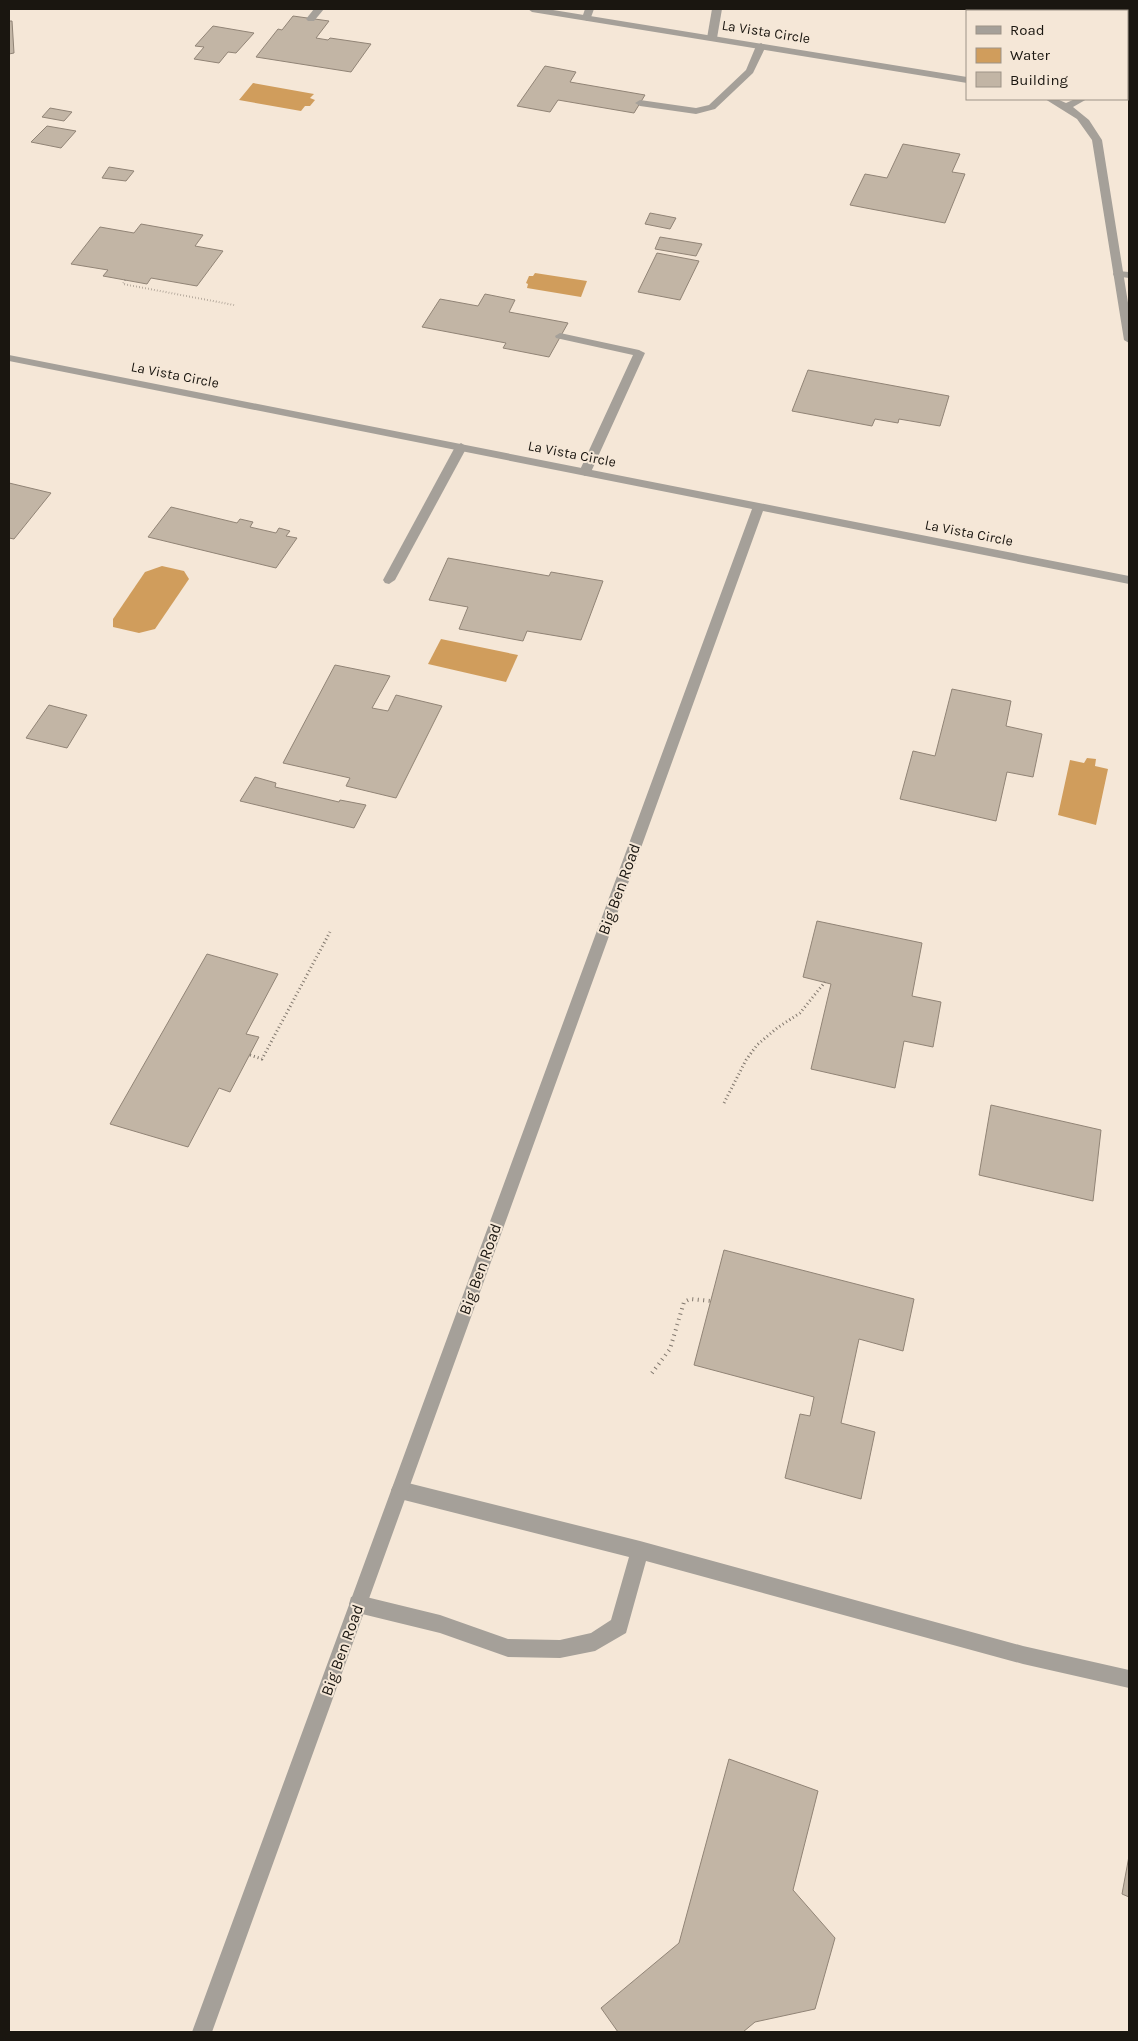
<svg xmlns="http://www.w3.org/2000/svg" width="1138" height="2041" font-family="Karla,sans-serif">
<rect width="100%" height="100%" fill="#f5e7d7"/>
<!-- water -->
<g fill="#d09d5c">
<path d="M253,83L314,94L310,98L315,100L310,106H305L301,111L239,100Z"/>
<path d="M535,273L587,281L581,297L527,288L528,284L526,283L529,276H533Z"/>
<path d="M162,566L184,571L189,579L155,629L139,633L113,627V619L145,572Z"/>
<path d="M441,639L518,655L506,682L428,664Z"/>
<path d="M1087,758L1096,759L1095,766L1108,769L1096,825L1058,815L1070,760L1084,763Z"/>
</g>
<!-- building -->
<g fill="#c2b5a5" stroke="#918476">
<path d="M1030,9H1073L1072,11H1045Z"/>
<path d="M293,16L329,21L316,38L328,40L330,38L371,44L351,72L256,57L278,29L282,30Z"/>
<path d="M9,21H12L14,53L9,54Z"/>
<path d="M213,26L254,33L236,53L228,52L219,63L194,59L204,47L195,46Z"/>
<path d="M545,66L576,72L570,82L645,95L634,113L558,100L550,112L517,106Z"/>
<path d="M50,108L72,112L64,121L42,117Z"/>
<path d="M47,126L76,131L61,148L31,142Z"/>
<path d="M903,144L960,154L952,172L965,174L945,223L850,205L865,174L887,178Z"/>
<path d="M109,167L134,171L126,181L102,178Z"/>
<path d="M650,213L676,218L670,229L645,224Z"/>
<path d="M141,224L203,235L195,246L223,251L197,286L151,278L147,284L103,276L108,270L71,264L100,227L134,233Z"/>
<path d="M660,237L702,244L696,256L655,249Z"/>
<path d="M657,253L699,261L680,300L638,292Z"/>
<path d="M485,294L515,300L509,312L568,323L549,357L503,348L506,343L422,327L440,299L478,306Z"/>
<path d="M808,370L949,396L940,426L899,419L898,423L875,419L872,426L792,411Z"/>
<path d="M9,483L51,493L14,539L9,538Z"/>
<path d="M171,507L237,523L240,519L253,522L250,527L276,533L279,528L290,531L286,536L297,538L276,568L148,537Z"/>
<path d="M448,558L549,576L551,572L603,581L581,640L527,631L523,641L459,629L468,607L429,600Z"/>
<path d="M335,665L390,676L372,708L388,711L396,695L442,706L396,798L346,786L350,778L283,763Z"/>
<path d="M952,689L1011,701L1006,726L1042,734L1033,777L1007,772L996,821L900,799L913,751L935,756Z"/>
<path d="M49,705L87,715L67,748L26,738Z"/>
<path d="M255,777L276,783L275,787L339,802L340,800L366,805L354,828L240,801Z"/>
<path d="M817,921L922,943L912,996L941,1002L933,1047L904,1041L895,1088L811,1069L831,984L803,977Z"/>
<path d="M207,954L278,974L246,1034L259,1037L230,1092L219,1088L188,1147L110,1124Z"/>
<path d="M991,1105L1101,1130L1093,1201L979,1175Z"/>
<path d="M724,1250L914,1299L903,1351L859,1339L841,1423L875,1432L861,1499L785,1478L800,1414L810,1416L814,1397L694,1365Z"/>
<path d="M729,1759L818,1791L793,1890L835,1938L815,2009L755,2022L743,2032H618L601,2008L679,1943Z"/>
<path d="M1129,1856V1897L1122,1894Z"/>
</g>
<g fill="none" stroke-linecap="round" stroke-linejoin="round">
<!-- path-far2 -->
<path stroke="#80776d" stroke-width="2" stroke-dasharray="0.5 2.5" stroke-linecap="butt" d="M125,280L123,284L234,305"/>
<!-- path-far1 -->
<g stroke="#80776d" stroke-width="3" stroke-dasharray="1 3" stroke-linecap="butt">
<path d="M250,1055L262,1059L330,932"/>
<path d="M724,1103L746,1060L757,1045L777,1028L800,1013L825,982"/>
</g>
<!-- path -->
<path stroke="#80776d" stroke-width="4" stroke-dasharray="1 4.5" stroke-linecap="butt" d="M652,1373L670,1349L684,1302L690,1299L711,1301"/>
<!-- service -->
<g fill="#a5a099" fill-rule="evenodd">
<path d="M314,9H324L314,21H308L306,19Z"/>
<path d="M585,9H594L590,20L587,21L582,18Z"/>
<path d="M712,9H722L717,38L712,41L707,38Z"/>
<path d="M761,43L766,46L753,73L715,109L696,114L640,106L635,103L640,100L696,108L709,105L746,70L756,46Z"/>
<path d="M1118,271L1129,272V278L1114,276L1113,274L1114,272Z"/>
<path d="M560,333L639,350L645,353L591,472L585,476L579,472L633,355L556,338L555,336Z"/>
<path d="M461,443L467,447L395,580L389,584L385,583L383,580L455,447Z"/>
<path d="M400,1481L640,1541L1023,1646L1129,1670V1688L1023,1664L646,1561L626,1633L595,1651L560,1658L508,1657L440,1633L358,1613L351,1611L349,1604L351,1597L358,1595L440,1615L508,1639L560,1640L591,1633L611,1620L629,1557L400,1499L394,1496L391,1490L394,1484Z"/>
</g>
<!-- minor -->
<g fill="#a5a099" fill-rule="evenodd">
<path d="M528,9H547L967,77V83L532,12Z"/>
<path d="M1129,69V76L1127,77V70Z"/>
<path d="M1045,99H1057L1066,103L1075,99H1087L1073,107L1089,120L1102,140L1129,309V343L1124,340L1092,140L1077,119Z"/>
<path d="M9,355L1129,576V584L763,511L212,2032H192L752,509L9,361Z"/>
</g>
</g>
<g text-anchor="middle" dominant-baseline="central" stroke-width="4" stroke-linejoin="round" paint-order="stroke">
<!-- far-street labels -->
<g font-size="14" fill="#1a1610" stroke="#f5e7d7">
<text transform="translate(766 32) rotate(9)">La Vista Circle</text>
<text transform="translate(175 375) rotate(11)">La Vista Circle</text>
<text transform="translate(572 454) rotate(11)">La Vista Circle</text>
<text transform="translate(969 533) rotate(11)">La Vista Circle</text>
</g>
<!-- street labels -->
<g font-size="16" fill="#1a1610" stroke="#f5e7d7">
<text transform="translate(619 889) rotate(-70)">Big Ben Road</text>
<text transform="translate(480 1269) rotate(-70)">Big Ben Road</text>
<text transform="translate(342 1650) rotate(-70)">Big Ben Road</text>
</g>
</g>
<!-- border -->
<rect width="1138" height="2041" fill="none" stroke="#1a1610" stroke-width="20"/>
<!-- legend -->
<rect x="966" y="10" width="162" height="90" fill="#f5e7d7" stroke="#9d9387"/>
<rect x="976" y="26" width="25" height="8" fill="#a5a099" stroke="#9d9387"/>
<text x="1010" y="35" font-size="15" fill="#1a1610">Road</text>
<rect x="976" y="48" width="25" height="15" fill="#d09d5c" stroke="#9d9387"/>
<text x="1010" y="60" font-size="15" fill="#1a1610">Water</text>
<rect x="976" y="72" width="25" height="15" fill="#c2b5a5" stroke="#9d9387"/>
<text x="1010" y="85" font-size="15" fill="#1a1610">Building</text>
</svg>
